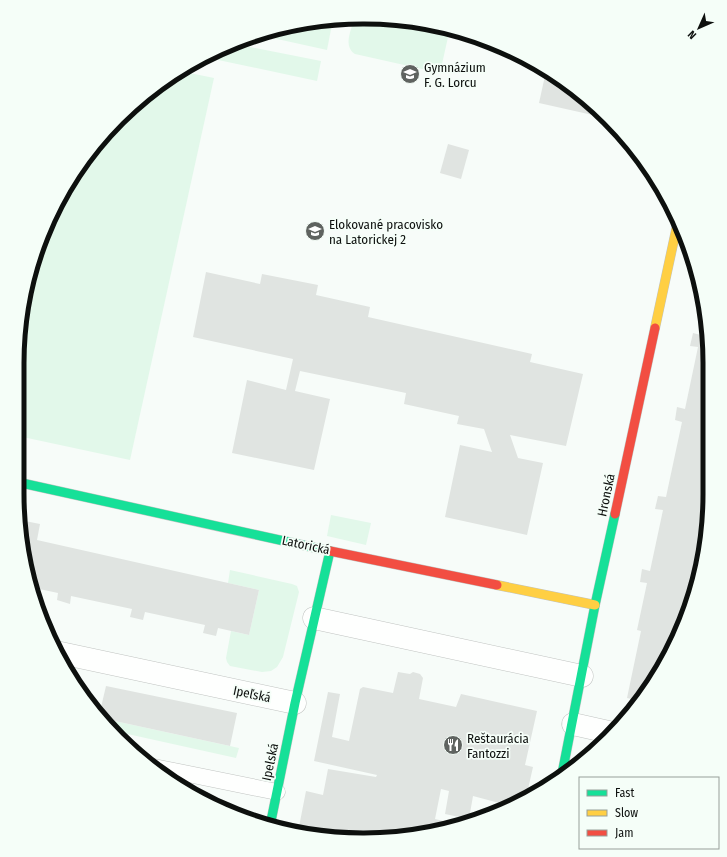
<svg xmlns="http://www.w3.org/2000/svg" width="727" height="857" font-family="'Fira Sans Condensed',sans-serif">
<rect width="100%" height="100%" fill="#f7fcf9"/>
<!-- green -->
<g fill="#e2f8ea">
<path d="M386,18L450,28L440,73L355,54C343,46 351,31 354,19Z"/>
<path d="M333,19L327,50L259,35L318,20Z"/>
<path d="M246,38L245,46L321,61L317,81L204,57Z"/>
<path d="M180,71L214,78L130,460L18,436L20,319L53,210L89,152L135,103Z"/>
<path d="M331,515L371,523L366,545L327,536Z"/>
<path d="M230,570L292,584L297,586L299,592L283,657L277,667L271,671L262,672L230,666L227,662L226,658L231,631L249,635L259,590L228,583Z"/>
<path d="M101,718L239,748L236,758L114,731Z"/>
</g>
<!-- building -->
<g fill="#e0e4e1">
<path d="M546,71L574,88L606,118L539,103Z"/>
<path d="M448,144L469,150L461,179L440,173Z"/>
<path d="M206,272L260,284L262,274L318,285L316,295L370,307L368,317L532,354L530,362L583,374L566,446L510,435L518,458L543,463L527,535L445,517L460,445L492,452L484,429L457,424L459,416L404,404L406,393L300,371L295,391L330,399L314,470L232,453L247,380L286,390L293,359L193,337Z"/>
<path d="M705,318L709,341L710,494L706,535L692,598L684,626L651,686L640,701L627,698L641,631L637,630L647,583L640,582L642,569L650,571L663,510L655,509L658,496L666,497L682,422L675,420L677,407L685,409L698,347L690,346L693,333L701,335Z"/>
<path d="M20,520L40,524L37,540L259,590L249,635L218,628L216,636L203,633L205,625L145,612L143,620L130,617L132,609L71,596L70,604L57,600L58,593L30,587L28,579L30,570H27Z"/>
<path d="M398,672L410,674L413,672L420,674L423,678L419,699L456,707L461,694L537,711L525,765L533,767L526,798L502,809L503,804L473,796L469,819L445,814L449,791L441,789L435,819L461,825L408,837H319L298,832L306,791L323,795L328,769L376,777L377,775L314,761L328,692L340,694L332,737L349,741L360,689L363,687L393,693Z"/>
<path d="M106,686L237,713L230,746L101,718L99,716Z"/>
</g>
<g fill="none" stroke-linecap="round" stroke-linejoin="round">
<defs>
<path id="lane" d="M154,767L277,792"/>
<g id="street">
<path d="M314,618L582,676"/>
<path d="M56,652L295,703"/>
<path d="M573,724L613,733"/>
</g>
<g id="fast">
<path d="M17,482L325,550"/>
<path d="M562,774L595,605L615,514"/>
<path d="M270,826L295,703L330,551"/>
</g>
<g id="slow">
<path d="M655,328L678,221"/>
<path d="M497,585L595,605"/>
</g>
<g id="jam">
<path d="M615,514L655,328"/>
<path d="M325,550L497,585"/>
</g>
</defs>
<!-- lane casing -->
<use href="#lane" stroke="#c1c4c2" stroke-width="17"/>
<!-- street casing -->
<use href="#street" stroke="#c1c4c2" stroke-width="23"/>
<!-- fast casing -->
<use href="#fast" stroke="#c1c4c2" stroke-width="10"/>
<!-- slow casing -->
<use href="#slow" stroke="#c1c4c2" stroke-width="10"/>
<!-- jam casing -->
<use href="#jam" stroke="#c1c4c2" stroke-width="10"/>
<!-- lane -->
<use href="#lane" stroke="#fefffe" stroke-width="16"/>
<!-- street -->
<use href="#street" stroke="#fefffe" stroke-width="22"/>
<!-- fast -->
<use href="#fast" stroke="#16e098" stroke-width="9"/>
<!-- slow -->
<use href="#slow" stroke="#ffcf43" stroke-width="9"/>
<!-- jam -->
<use href="#jam" stroke="#f24e42" stroke-width="9"/>
</g>
<!-- icons -->
<defs>
<symbol id="school-disc" viewBox="-11 -11 22 22"><circle r="9.5" fill="#5f6360" stroke="#f5fef8"/><path d="M0-5L7-2L0 1L-7-2ZM-4 1L0 2.5L4 1V4Q0 6-4 4Z" fill="#fff"/></symbol>
<symbol id="restaurant-disc" viewBox="-11 -11 22 22"><circle r="9.5" fill="#5f6360" stroke="#f5fef8"/><path d="M-5-6h1v4h1v-4h1v4h1v-4h1v5L-1.5 .5V6h-2V.5L-5-1ZM5-6V6H3V1.5H1.5Q1.5-4 5-6Z" fill="#fff"/></symbol>
</defs>
<g fill-rule="evenodd">
<use href="#school-disc" x="399" y="63" width="22" height="22"/>
<use href="#school-disc" x="304" y="220" width="22" height="22"/>
<use href="#restaurant-disc" x="442" y="734" width="22" height="22"/>
</g>
<g text-anchor="middle" dominant-baseline="central" stroke-width="3.5" stroke-linejoin="round" paint-order="stroke">
<!-- poi labels -->
<g font-size="13" fill="#0d100e" stroke="#f5fef8" text-anchor="start">
<text x="424" y="67">Gymnázium<tspan x="424" dy="15">F. G. Lorcu</tspan></text>
<text x="329" y="224">Elokované pracovisko<tspan x="329" dy="15">na Latorickej 2</tspan></text>
<text x="467" y="738">Reštaurácia<tspan x="467" dy="15">Fantozzi</tspan></text>
</g>
<!-- street labels -->
<g font-size="13" fill="#0d100e" stroke="#f5fef8">
<text transform="translate(606 495) rotate(-78)">Hronská</text>
<text transform="translate(306 545) rotate(12)">Latorická</text>
<text transform="translate(252 694) rotate(12)">Ipeľská</text>
<text transform="translate(270 762) rotate(-78)">Ipelská</text>
</g>
</g>
<!-- crop -->
<path d="M0 0H727V857H0ZM363 24H364A339 339 0 0 1 703 363V494A339 339 0 0 1 364 833H363A339 339 0 0 1 24 494V363A339 339 0 0 1 363 24Z" fill="#f5fef8" fill-rule="evenodd"/>
<path fill="none" stroke="#0d100e" stroke-width="5" d="M363 24H364A339 339 0 0 1 703 363V494A339 339 0 0 1 364 833H363A339 339 0 0 1 24 494V363A339 339 0 0 1 363 24Z"/>
<!-- legend -->
<rect x="579" y="777" width="140" height="72" fill="#f5fef8" stroke="#989f9a"/>
<rect x="587" y="790" width="20" height="6" fill="#16e098" stroke="#989f9a"/>
<text x="615" y="797" font-size="12" fill="#0d100e">Fast</text>
<rect x="587" y="810" width="20" height="6" fill="#ffcf43" stroke="#989f9a"/>
<text x="615" y="817" font-size="12" fill="#0d100e">Slow</text>
<rect x="587" y="830" width="20" height="6" fill="#f24e42" stroke="#989f9a"/>
<text x="615" y="837" font-size="12" fill="#0d100e">Jam</text>
<!-- north arrow -->
<g transform="translate(699 28) rotate(225)" stroke="#f5fef8" stroke-width="3" paint-order="stroke">
<path d="M0-3L7 15L0 10L-7 15Z" fill="#0d100e"/>
<text y="-6" font-size="11" font-weight="bold" text-anchor="middle" fill="#0d100e">N</text>
</g>
</svg>
